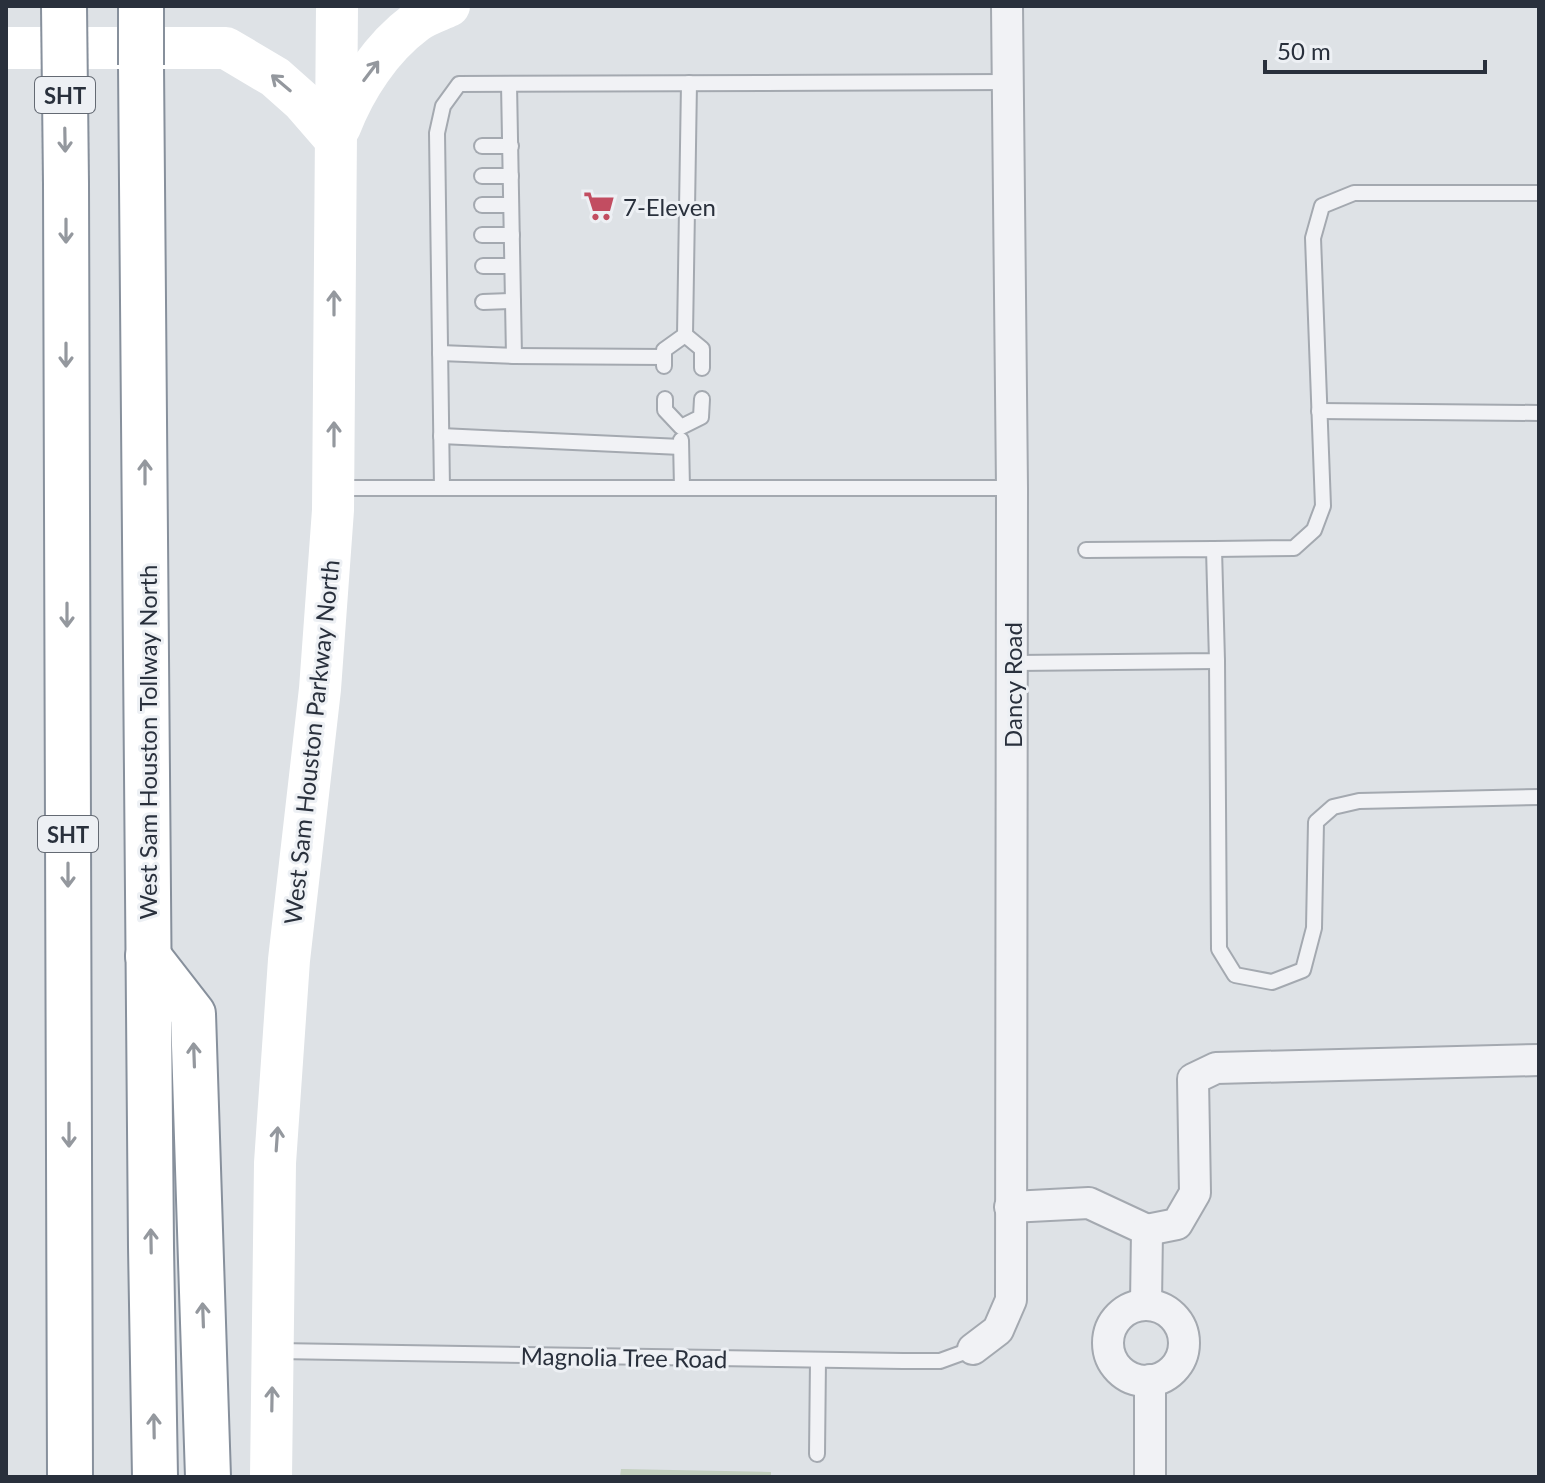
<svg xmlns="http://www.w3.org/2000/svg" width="1545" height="1483" font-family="Lato,sans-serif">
<rect width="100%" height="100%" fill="#dee2e6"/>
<!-- green -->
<path fill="#c4d0c0" d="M621,1469L771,1472V1477H620Z"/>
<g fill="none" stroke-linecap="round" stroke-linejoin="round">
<defs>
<g id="lane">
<path d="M482,146H511"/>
<path d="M482,176H511"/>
<path d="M482,205H511"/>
<path d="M482,235H512"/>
<path d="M483,266H512"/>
<path d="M483,302L513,301"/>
<path d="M685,335L702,349V368"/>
<path d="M440,353L514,356L509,84"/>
<path d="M514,356L664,357"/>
<path d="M664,366V350L685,335L689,83"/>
<path d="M665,399V410L681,427L701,417L702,399"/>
<path d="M1319,411L1539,413"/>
<path d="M441,436L681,447"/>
<path d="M681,440L682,488"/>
<path d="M338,488H1012"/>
<path d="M442,488L437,133L443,106L459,84L1008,82"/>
<path d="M1214,549L1294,548L1314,530L1323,506L1313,238L1322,206L1354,193H1539"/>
<path d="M1217,661L1219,949L1235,975L1272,982L1303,970L1314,928L1316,822L1333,807L1359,801L1539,797"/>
<path d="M1012,663L1217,661L1214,549L1086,550"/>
<path d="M277,1351L903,1361H940L973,1349"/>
<path d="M817,1454L818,1360"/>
</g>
<g id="street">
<path d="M1010,1207L1089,1203L1147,1230L1146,1304"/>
<path d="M1147,1230L1177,1224L1195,1193L1193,1079L1216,1068L1539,1060"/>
<circle cx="1146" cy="1343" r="38"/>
<path d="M973,1349L998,1330L1011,1300L1012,488L1007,6"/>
<path d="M1150,1477V1380"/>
</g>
<g id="highway">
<path d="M141,65L151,1247L155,1477"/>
<path d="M66,184L70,1477"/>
<path d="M148,956L193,1014L208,1477"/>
</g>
</defs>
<!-- lane casing -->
<use href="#lane" stroke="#a4a9b0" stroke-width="18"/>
<!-- street casing -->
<use href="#street" stroke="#a4a9b0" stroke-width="34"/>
<!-- highway casing -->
<use href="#highway" stroke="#87909c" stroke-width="48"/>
<!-- lane -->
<use href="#lane" stroke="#f1f2f5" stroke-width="14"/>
<!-- street -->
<use href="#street" stroke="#f1f2f5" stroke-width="30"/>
<!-- secondary -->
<g stroke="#fff" stroke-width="42">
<path d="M6,48H226L275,77L302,101L335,139"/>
<path d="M340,127C355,88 381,48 416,22C425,15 438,11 449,6"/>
<path d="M271,1477L275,1163L289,960L320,689L333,510L337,6"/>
</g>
<!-- highway -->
<use href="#highway" stroke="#fff" stroke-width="44"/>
<defs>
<g id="highway-bridge">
<path d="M64,6L66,184"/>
<path d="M141,6V65"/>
</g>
</defs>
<!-- highway-bridge casing -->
<use href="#highway-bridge" stroke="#87909c" stroke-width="48" stroke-linecap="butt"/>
<!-- highway-bridge -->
<use href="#highway-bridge" stroke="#fff" stroke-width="44"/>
</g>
<!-- one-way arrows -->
<defs><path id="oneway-shaft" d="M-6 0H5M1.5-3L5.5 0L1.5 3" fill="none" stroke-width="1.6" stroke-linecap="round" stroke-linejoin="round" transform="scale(2)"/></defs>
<g stroke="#94989e">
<use href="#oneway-shaft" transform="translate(371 71) rotate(-53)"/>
<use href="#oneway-shaft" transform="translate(281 83) rotate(-140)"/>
<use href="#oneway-shaft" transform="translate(65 140) rotate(89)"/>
<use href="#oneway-shaft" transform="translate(66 231) rotate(90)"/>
<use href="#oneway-shaft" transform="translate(334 303) rotate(-90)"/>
<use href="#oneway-shaft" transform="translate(66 355) rotate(90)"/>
<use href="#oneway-shaft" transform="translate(334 434) rotate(-90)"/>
<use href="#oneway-shaft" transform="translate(145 472) rotate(-90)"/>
<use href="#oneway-shaft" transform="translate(67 615) rotate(90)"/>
<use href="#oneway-shaft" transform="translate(68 875) rotate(90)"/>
<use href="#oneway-shaft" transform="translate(194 1055) rotate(-92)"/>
<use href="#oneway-shaft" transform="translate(69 1135) rotate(90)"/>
<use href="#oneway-shaft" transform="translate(277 1139) rotate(-86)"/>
<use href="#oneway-shaft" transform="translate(151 1241) rotate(-91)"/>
<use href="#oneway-shaft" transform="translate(203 1315) rotate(-92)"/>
<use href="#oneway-shaft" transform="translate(272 1399) rotate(-89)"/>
<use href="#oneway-shaft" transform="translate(154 1426) rotate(-91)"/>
</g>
<!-- icons -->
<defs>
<symbol id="supermarket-bare" viewBox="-9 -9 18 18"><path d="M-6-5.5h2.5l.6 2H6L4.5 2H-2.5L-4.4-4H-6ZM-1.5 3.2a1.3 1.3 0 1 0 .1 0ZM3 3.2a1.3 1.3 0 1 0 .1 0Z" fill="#c24d61" stroke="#edf0f4" stroke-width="2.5" paint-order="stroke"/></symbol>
</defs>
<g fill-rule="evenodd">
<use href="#supermarket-bare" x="577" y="184" width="44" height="44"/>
</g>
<g text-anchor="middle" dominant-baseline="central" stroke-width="6" stroke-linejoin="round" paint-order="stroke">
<!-- shield labels -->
<g fill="#edf0f4" stroke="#646a73" stroke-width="2">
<rect x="35" y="77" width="60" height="36" rx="6"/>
<rect x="38" y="816" width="60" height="36" rx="6"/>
</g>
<g font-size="22" font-weight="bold" fill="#29303c">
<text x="65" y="95">SHT</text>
<text x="68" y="834">SHT</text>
</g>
<!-- poi labels -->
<g font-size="24" fill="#29303c" stroke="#edf0f4" text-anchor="start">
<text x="623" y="206">7-Eleven</text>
</g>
<!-- street labels -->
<g font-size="24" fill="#29303c" stroke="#edf0f4">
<text transform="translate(1012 685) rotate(-90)">Dancy Road</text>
<text transform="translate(147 742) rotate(-90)">West Sam Houston Tollway North</text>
<text transform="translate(311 742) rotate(-84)">West Sam Houston Parkway North</text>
<text transform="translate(624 1357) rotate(1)">Magnolia Tree Road</text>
</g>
</g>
<!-- border -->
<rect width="1545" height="1483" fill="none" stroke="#29303c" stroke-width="16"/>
<!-- scale -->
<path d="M1265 60v12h220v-12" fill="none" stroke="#29303c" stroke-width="4"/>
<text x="1277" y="60" font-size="24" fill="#29303c" stroke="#edf0f4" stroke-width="6" paint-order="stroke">50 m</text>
</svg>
